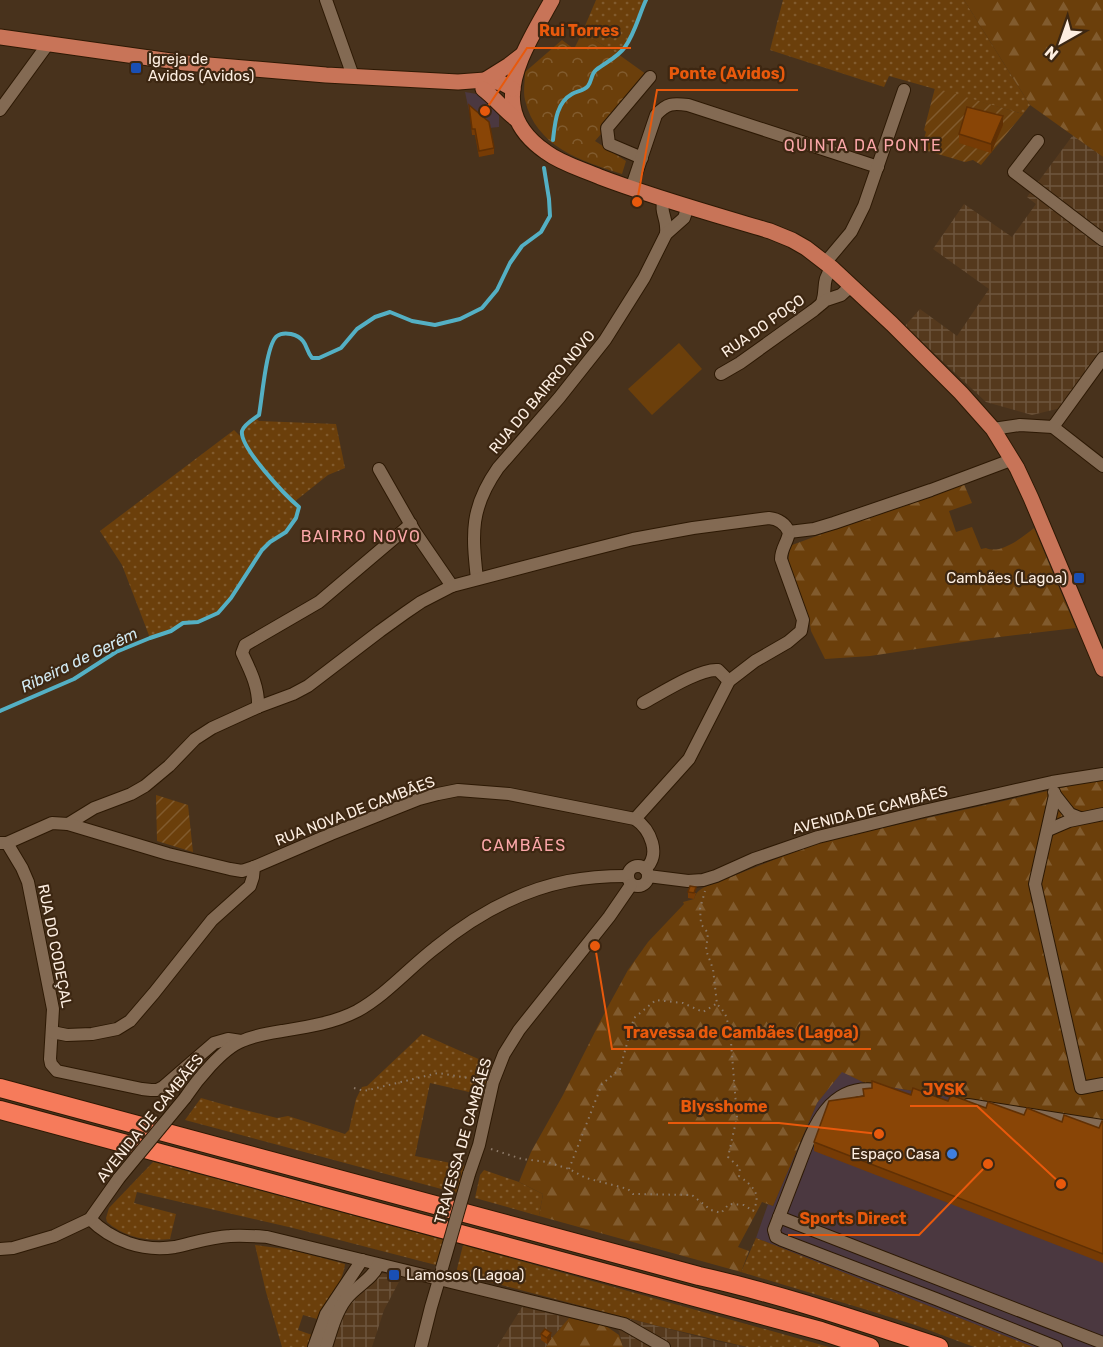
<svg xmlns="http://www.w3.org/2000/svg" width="1103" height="1347" font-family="Rubik,sans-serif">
<defs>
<pattern id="industrial-grid" width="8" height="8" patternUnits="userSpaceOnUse" patternTransform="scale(1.5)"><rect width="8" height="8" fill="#55391d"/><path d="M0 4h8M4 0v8" fill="none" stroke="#6e563e"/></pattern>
<pattern id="grass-dots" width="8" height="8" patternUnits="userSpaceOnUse" patternTransform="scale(1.5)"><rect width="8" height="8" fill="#6b3f0b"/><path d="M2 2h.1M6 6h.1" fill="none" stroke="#815b2e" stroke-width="1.8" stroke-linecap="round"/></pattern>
<pattern id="forest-firs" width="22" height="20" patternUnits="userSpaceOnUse" patternTransform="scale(1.5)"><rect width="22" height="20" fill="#6b3f0b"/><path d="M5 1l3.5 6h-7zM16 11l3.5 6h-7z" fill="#815b2e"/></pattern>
<pattern id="park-crowns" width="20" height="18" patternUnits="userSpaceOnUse" patternTransform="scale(1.5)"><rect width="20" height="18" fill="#6b3f0b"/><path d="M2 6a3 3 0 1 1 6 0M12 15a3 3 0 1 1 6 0" fill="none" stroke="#815b2e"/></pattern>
<pattern id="garden-furrows" width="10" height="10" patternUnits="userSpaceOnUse" patternTransform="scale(1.5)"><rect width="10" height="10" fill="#6b3f0b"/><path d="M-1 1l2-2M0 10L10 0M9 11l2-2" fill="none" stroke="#815b2e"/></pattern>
</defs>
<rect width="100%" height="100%" fill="#48321c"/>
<!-- commercial -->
<g fill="#4b3840">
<path d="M465,92L477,94L485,99L494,108L499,115V127L489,128L469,111Z"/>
<path d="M842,1071L865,1083L1103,1122V1347H1033L756,1238L768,1204L773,1206L817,1103Z"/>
</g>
<!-- industrial -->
<g fill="url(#industrial-grid)">
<path d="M1073,135L1103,157V359L1069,406L1032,415L986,402L905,326L920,309L957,336L989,289L933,249L964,204L1012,237L1036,204L1027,197Z"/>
<path d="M369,1270L401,1278L384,1310L372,1347H319Z"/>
<path d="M522,1307L569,1318L551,1339L546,1347H497Z"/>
<path d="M615,1315L715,1341L747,1347H623Z"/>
</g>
<!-- grass -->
<g fill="url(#grass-dots)">
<path d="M596,0H646L626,46L618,54L582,33Z"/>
<path d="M783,0H964L1030,105L1023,114L889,76L884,87L770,50Z"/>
<path d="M255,418L259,421L336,424L345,468L328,475L294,502L299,507L296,518L286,532L270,542L262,550L231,598L218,613L198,622L183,623L171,631L150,638L122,565L100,531L234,430L242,438C241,428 247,424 255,418Z"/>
<path d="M422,1034L492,1065L482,1095L430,1083L415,1156L466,1166L460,1194L185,1120L201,1098L229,1106L277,1118L288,1116L345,1134L349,1130L356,1099L362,1087L367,1086Z"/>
<path d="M153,1162L444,1240L436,1265L293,1228L137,1192L134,1203L176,1214L170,1239C148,1242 124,1237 107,1222L106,1218L109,1208Z"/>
<path d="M484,1170L519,1182L543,1194L539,1216L475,1198L480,1175Z"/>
<path d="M756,1238L1033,1347H974L915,1325L864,1309L741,1272Z"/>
<path d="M255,1245L292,1250L345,1264C343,1284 326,1302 317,1319L303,1315L298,1330L312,1335L308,1347H282L266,1292Z"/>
<path d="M463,1245L829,1347H747L658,1326L456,1273Z"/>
</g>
<!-- forest -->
<g fill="url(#forest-firs)">
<path d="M964,0H1103V157L1030,105Z"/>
<path d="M963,482L972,503L949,511L956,532L972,527L981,549L986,548C1000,555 1023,537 1034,528L1076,628L983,639L870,656L825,659L811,631L809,619L788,563L790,548L792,545Z"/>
<path d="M1103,780V1122L865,1083L842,1072L817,1103L773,1206L762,1202L738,1247L749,1251L741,1272L539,1216L543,1194L519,1182L531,1152L563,1095L605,1012L628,970L648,942L684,904L683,902L694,899C697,889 704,887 713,884L801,849L829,840L1088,782Z"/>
<path d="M569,1318L606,1326L619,1335L623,1347H546L551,1339Z"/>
</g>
<!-- park -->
<path fill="url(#park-crowns)" d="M582,33L618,54L650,77L595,141L626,161L622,174C581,161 536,147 525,100C523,91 525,81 525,72L562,40L574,49Z"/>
<!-- garden -->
<g fill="url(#garden-furrows)">
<path d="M935,88L1023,114L981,165L973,160L965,162L921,149L926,132L924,130Z"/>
<path d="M156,795L188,805L193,852L157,841Z"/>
</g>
<!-- pitch -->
<path fill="#6b3f0b" d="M679,343L702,369L652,415L628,389Z"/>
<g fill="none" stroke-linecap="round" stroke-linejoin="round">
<!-- stream -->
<g stroke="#54b0c4" stroke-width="4">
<path d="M553,140C555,123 556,103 572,94C577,91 584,91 588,86C592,81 591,74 596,70C606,62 617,58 625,47C635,33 639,15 646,0"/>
<path d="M0,711L74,679L116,652L150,638L171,631L183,623L198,622L218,613L231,598L262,550L270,542L286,532L296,518L299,507C286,496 239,447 242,431C244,424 254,419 259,415C262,400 266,344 277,336C281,333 286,333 291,334C295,335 300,337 303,341C307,346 307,352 312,358H319L341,348L357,329L375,317L390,312L412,321L435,325L460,319L482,308L497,290L510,263L522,246L541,232L550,216L549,199L544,168"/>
</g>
<defs>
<g id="minor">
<path d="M326,0L353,76"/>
<path d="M0,110L48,44"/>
<path d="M1038,141L1014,172L1103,240"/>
<path d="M642,158L609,144L607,128L650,77"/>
<path d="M631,189L656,115C667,103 673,103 688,105L878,167"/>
<path d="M664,198C659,214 668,217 666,234"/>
<path d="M825,263L851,232L864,206L904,90"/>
<path d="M822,303C827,288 821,281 832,268"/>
<path d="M721,374L740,363L814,310L826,300L841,295L851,286"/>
<path d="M1053,427L1103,466"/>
<path d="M993,429L1020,425L1053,427L1103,358"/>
<path d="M379,469L415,532L452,586"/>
<path d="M789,532L814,529L834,523L931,490L1011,460"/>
<path d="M477,579C472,533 470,508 498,468L559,398L605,340L644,278L666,234L684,218L688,206"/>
<path d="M643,703C660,694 700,668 718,670L729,681"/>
<path d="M258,707C259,687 250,670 242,653L245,645L319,602L411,524"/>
<path d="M1054,792L1055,795L1070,814L1080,818"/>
<path d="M1055,795L1035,884L1081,1088L1103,1084"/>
<path d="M635,819L689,759L729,681L755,661L788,642L801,631L803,620L781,559C781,548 788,542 789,532"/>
<path d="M68,824L94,808L131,794L145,786L169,766L195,739L212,728L258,707L293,694L308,686L380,631L405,613L421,602L452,586L570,555L633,539L693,528L769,518C778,519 785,523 789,532"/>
<path d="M1048,830L1069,821L1103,814"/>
<path d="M0,843H7L52,823L68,824L168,854L230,869L242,871L254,867L331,834L419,799L438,794L458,790L509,794L635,819C650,829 662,855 645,869"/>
<path d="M7,843L22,868L28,882L53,1009L50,1059L51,1064L57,1071L142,1089L151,1090H157L163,1087L214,1043L228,1039L241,1041"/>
<circle cx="638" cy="876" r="10"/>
<path d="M648,876L688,881L703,880L716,876L754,859L818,837L924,811L1052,782L1103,774"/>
<path d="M52,1032L67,1035L92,1034L117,1029L130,1021L154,993L212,920L250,886L253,877L254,867"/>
<path d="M877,1090C827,1083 812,1131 798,1168C790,1189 782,1209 774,1230L776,1237L782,1240L936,1299L1056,1347"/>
<path d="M185,1098C197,1080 222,1049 242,1041C255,1035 269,1033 282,1031C307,1027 334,1023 357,1011C386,995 409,968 435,948C474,916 518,891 568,881C588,877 607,876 627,876"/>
<path d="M968,1105L1103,1126"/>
<path d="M469,1174L479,1145L493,1082L504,1054L519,1030L609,917L631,885"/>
<path d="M779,1217L1103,1343"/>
<path d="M90,1219C112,1241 143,1252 175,1247C193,1243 211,1237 230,1236C242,1235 254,1236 267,1237L624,1324L664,1347"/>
<path d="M0,1249L13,1248L54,1236L90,1219L119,1178"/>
<path d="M314,1347L326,1314L362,1260"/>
<path d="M326,1347C331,1331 336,1312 346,1299C355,1287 374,1278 378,1265"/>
<path d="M421,1347L431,1307L441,1273"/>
</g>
<g id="major">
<path d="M552,0C536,29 508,71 513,105C516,126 530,141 546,152C562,164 582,169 600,177C655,198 713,214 770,231L792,240L806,248L832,268L892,324L961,393L993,429L1017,468L1031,498L1103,669"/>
<path d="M0,37L185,63L326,75L458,82L485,80L502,83L513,89"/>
<path d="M485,80L509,65L522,55"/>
<path d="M483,89C495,98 504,110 516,119"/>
</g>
<g id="highway">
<path d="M0,1088L699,1276C780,1294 859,1321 939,1347"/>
<path d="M0,1110L821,1331L870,1347"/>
</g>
</defs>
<!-- minor casing -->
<use href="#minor" stroke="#2d1904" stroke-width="14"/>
<!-- major casing -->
<use href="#major" stroke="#2d1904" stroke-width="17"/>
<!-- highway casing -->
<use href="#highway" stroke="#2d1904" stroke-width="20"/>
<!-- path -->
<g stroke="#8c7967" stroke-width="2" stroke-dasharray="1.5 4.5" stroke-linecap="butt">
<path d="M354,1088L364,1091L438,1073L481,1080"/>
<path d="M491,1149L522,1159L547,1162L569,1169L586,1178L628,1189L633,1194L692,1195L711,1210L721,1213L729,1204L744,1205L753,1211C762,1194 753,1186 739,1176L740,1168L728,1157L737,1117L730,1030L725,1013L717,1004L713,969L706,950L708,933L701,924L700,909L705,891"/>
<path d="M569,1169L602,1084L620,1069L634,1018L656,1000L683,1003L703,1012L716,1004"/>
</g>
<!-- minor -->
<use href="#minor" stroke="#836a53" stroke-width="12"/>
<!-- major -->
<use href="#major" stroke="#c87458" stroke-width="15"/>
<!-- highway -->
<use href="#highway" stroke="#f67b5b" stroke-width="18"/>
<defs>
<g id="minor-bridge">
<path d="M119,1178L185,1098"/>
<path d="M442,1268L469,1174"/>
</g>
</defs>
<!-- minor-bridge casing -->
<use href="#minor-bridge" stroke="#2d1904" stroke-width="14" stroke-linecap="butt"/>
<!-- minor-bridge -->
<use href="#minor-bridge" stroke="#836a53" stroke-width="12"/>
</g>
<!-- wall -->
<g fill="#763b05">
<path d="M469,105L494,148V154L479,157L475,135H472Z"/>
<path d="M1003,125L991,153L959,143V134Z"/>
<path d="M688,892L696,893L694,899L688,898Z"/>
<path d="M911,1095L1099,1128L1103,1121V1263L814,1151V1142L863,1096Z"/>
<path d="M541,1334L551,1339L547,1344L541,1340Z"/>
</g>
<!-- shaded-wall -->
<g fill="#603004">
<path d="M1003,116V125L991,153V144Z"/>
<path d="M551,1333V1339L547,1344V1338Z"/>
</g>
<!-- building -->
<g fill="#894506" stroke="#603004" stroke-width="1.5">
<path d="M469,105L489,122L494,148L479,151L475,129H472Z"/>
<path d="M967,107L1003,116L991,144L959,134Z"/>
<path d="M690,886L696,887L694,893L688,892Z"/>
<path d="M872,1081L911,1095L913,1088L948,1101L951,1095L986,1108L988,1102L1024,1115L1027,1108L1062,1122L1064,1115L1099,1128L1102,1121H1103V1254L814,1142L829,1101L864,1096L863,1089L872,1088Z"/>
<path d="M545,1329L551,1333L547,1338L541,1334Z"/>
</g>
<!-- markers -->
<g fill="#1a4fb4" stroke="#3d2712" stroke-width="2">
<rect x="130" y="62" width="12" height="12" rx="3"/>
<rect x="1073" y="572" width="12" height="12" rx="3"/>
<rect x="388" y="1269" width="12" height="12" rx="3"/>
</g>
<circle fill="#3f7fe0" stroke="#3d2712" stroke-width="2" cx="952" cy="1154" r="6"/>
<g text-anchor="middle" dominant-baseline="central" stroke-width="4.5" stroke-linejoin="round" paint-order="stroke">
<!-- poi labels -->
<g font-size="15" fill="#fdeee1" stroke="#3d2712" text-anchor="start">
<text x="148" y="59">Igreja de<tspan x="148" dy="17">Avidos (Avidos)</tspan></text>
<text x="1067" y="578" text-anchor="end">Cambães (Lagoa)</text>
<text x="940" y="1154" text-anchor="end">Espaço Casa</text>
<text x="406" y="1275">Lamosos (Lagoa)</text>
</g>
<!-- street labels -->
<g font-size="15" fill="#fdeee1" stroke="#3d2712">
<text transform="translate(763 326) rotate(-35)">RUA DO POÇO</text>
<text transform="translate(542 392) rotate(-50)">RUA DO BAIRRO NOVO</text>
<text transform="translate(870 810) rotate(-14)">AVENIDA DE CAMBÃES</text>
<text transform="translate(355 811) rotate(-21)">RUA NOVA DE CAMBÃES</text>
<text transform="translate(55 946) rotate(79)">RUA DO CODEÇAL</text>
<text transform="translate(150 1118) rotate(-51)">AVENIDA DE CAMBÃES</text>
<text transform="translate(463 1141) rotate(-74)">TRAVESSA DE CAMBÃES</text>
</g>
<!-- neighbourhood labels -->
<g font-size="16" letter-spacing="1.5" fill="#fba7a9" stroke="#3d2712">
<text x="863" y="145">QUINTA DA PONTE</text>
<text x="361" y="536">BAIRRO NOVO</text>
<text x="524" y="845">CAMBÃES</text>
</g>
<!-- water labels -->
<g font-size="16" font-style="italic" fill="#d1e9f2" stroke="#3d2712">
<text transform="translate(79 660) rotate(-26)">Ribeira de Gerêm</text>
</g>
</g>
<!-- callouts -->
<path fill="none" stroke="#e8590c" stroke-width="2" d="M485 111L527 48H631M637 202L657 90H798M595 946L612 1049H871M1061 1184L977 1106H910M879 1134L779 1123H668M988 1164L919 1235H788"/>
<g fill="#e8590c" stroke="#3d2712" stroke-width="2">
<circle cx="485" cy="111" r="6"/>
<circle cx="637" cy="202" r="6"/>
<circle cx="595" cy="946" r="6"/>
<circle cx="1061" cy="1184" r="6"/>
<circle cx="879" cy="1134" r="6"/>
<circle cx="988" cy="1164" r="6"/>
</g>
<g font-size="16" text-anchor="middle" font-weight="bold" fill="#e8590c" stroke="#3d2712" stroke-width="4.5" stroke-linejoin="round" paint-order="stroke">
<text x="579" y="36">Rui Torres</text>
<text x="727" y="79">Ponte (Avidos)</text>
<text x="741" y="1038">Travessa de Cambães (Lagoa)</text>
<text x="944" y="1095">JYSK</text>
<text x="724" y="1112">Blysshome</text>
<text x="853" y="1224">Sports Direct</text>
</g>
<!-- north arrow -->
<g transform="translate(1061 42) rotate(220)" stroke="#3d2712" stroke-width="4.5" paint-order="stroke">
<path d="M0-4.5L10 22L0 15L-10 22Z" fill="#fdeee1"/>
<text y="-9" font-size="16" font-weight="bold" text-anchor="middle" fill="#fdeee1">N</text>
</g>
</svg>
